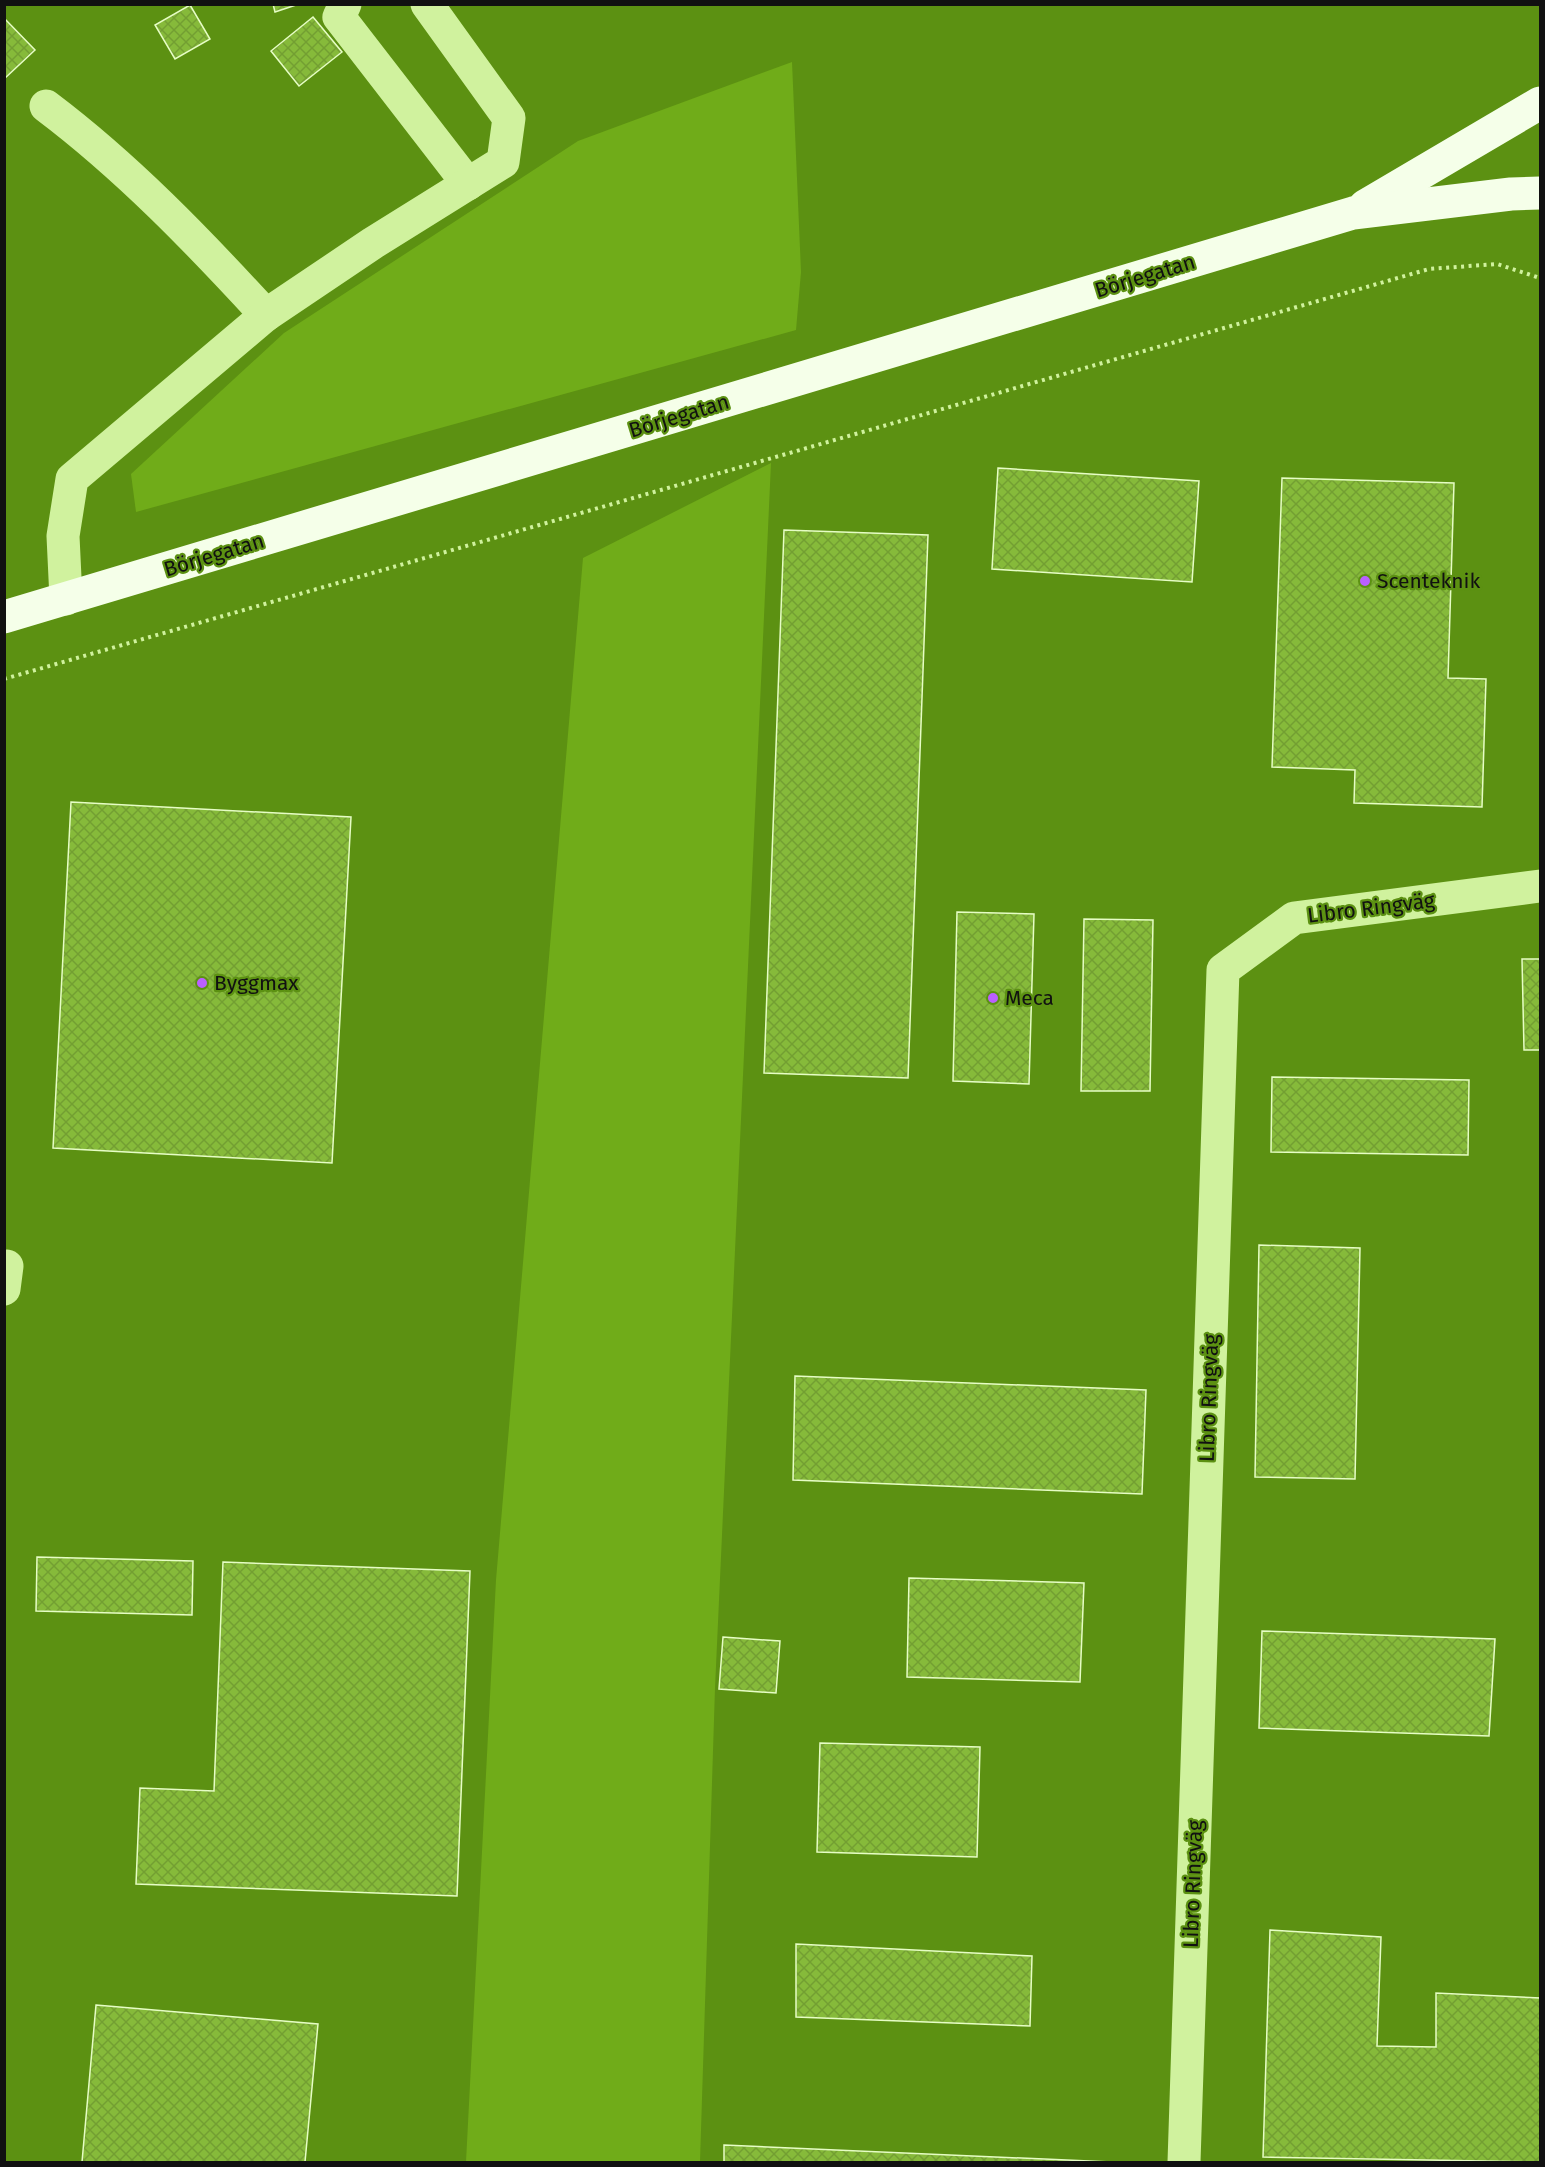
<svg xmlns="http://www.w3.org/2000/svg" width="1545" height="2167" font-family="'Fira Sans',sans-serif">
<defs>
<pattern id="building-cross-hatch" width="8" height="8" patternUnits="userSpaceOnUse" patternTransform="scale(1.5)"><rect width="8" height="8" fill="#86ba3a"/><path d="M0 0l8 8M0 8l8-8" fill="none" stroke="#739f32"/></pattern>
</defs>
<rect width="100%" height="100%" fill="#5c9112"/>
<!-- green -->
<g fill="#70ac19">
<path d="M792,62L801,272L796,330L136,512L131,474L284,333L578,141Z"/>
<path d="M771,463L715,1688L700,2162H466L496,1580L583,558Z"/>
</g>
<!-- building -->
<g fill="url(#building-cross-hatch)" stroke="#e6fdc5" stroke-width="1.5">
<path d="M273,4H299L275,12Z"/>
<path d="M190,5L210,39L175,59L155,25Z"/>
<path d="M313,17L342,52L299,86L271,51Z"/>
<path d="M4,18L35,50L4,79Z"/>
<path d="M998,468L1199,481L1192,582L992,569Z"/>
<path d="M1282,478L1454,483L1448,678L1486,679L1482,807L1354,803L1355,770L1272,767Z"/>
<path d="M784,530L928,535L908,1078L764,1073Z"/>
<path d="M71,802L351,817L332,1163L53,1148Z"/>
<path d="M957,912L1034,914L1029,1084L953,1081Z"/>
<path d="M1084,919L1153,920L1150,1091H1081Z"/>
<path d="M1522,959H1540V1050H1524Z"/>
<path d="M1272,1077L1469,1080L1468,1155L1271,1152Z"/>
<path d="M1259,1245L1360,1248L1355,1479L1255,1477Z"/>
<path d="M795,1376L1146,1390L1142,1494L793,1480Z"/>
<path d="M37,1557L193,1561L192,1615L36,1611Z"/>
<path d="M223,1562L470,1571L457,1896L136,1884L140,1788L214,1791Z"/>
<path d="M909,1578L1084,1583L1080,1682L907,1677Z"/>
<path d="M1262,1631L1495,1639L1489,1736L1259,1728Z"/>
<path d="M723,1637L780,1641L776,1693L719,1689Z"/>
<path d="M820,1743L980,1747L977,1857L817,1852Z"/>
<path d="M1270,1930L1381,1937L1377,2046L1436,2047V1993L1540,1998V2162L1263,2157Z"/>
<path d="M796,1944L1032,1956L1030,2026L796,2017Z"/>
<path d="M96,2005L318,2024L305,2162H82Z"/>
<path d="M724,2145L1112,2162H724Z"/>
</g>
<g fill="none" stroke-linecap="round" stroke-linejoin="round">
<!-- path -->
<path stroke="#d0f29e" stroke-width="4" stroke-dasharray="3 4.5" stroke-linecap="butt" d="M4,679L1429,269L1497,264L1540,278"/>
<!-- minor -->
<g stroke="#d0f29e" stroke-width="33">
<path d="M345,4L339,17L468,184"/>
<path d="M46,106C127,167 198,241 266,315"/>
<path d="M66,599L63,536L72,479L266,315L373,243L503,162L509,118L427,4"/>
<path d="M4,1289L7,1266"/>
<path d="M1184,2162L1223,970L1294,918L1540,886"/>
</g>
<!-- major -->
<g stroke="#f5ffe9" stroke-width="33">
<path d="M1365,206L1540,103"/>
<path d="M4,617L1353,213L1511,194L1540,193"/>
</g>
</g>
<!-- markers -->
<g fill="#ba5fff" stroke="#5c9112" stroke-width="2">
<circle cx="1365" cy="581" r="6"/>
<circle cx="202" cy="983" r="6"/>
<circle cx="993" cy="998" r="6"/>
</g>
<g text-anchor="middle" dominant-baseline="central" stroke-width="4.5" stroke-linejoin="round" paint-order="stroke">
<!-- street labels -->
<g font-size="21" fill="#111" stroke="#5c9112">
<text transform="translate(1145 276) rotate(-17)">Börjegatan</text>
<text transform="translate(679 416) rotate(-17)">Börjegatan</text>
<text transform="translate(214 555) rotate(-17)">Börjegatan</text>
<text transform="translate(1371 908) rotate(-7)">Libro Ringväg</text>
<text transform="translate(1209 1398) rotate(-88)">Libro Ringväg</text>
<text transform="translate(1193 1884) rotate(-88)">Libro Ringväg</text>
</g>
<!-- poi labels -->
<g font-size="21" fill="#111" stroke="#5c9112" text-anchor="start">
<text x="1377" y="581">Scenteknik</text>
<text x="214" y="983">Byggmax</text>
<text x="1005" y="998">Meca</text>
</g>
</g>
<!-- border -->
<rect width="1545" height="2167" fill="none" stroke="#111111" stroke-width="12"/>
</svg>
